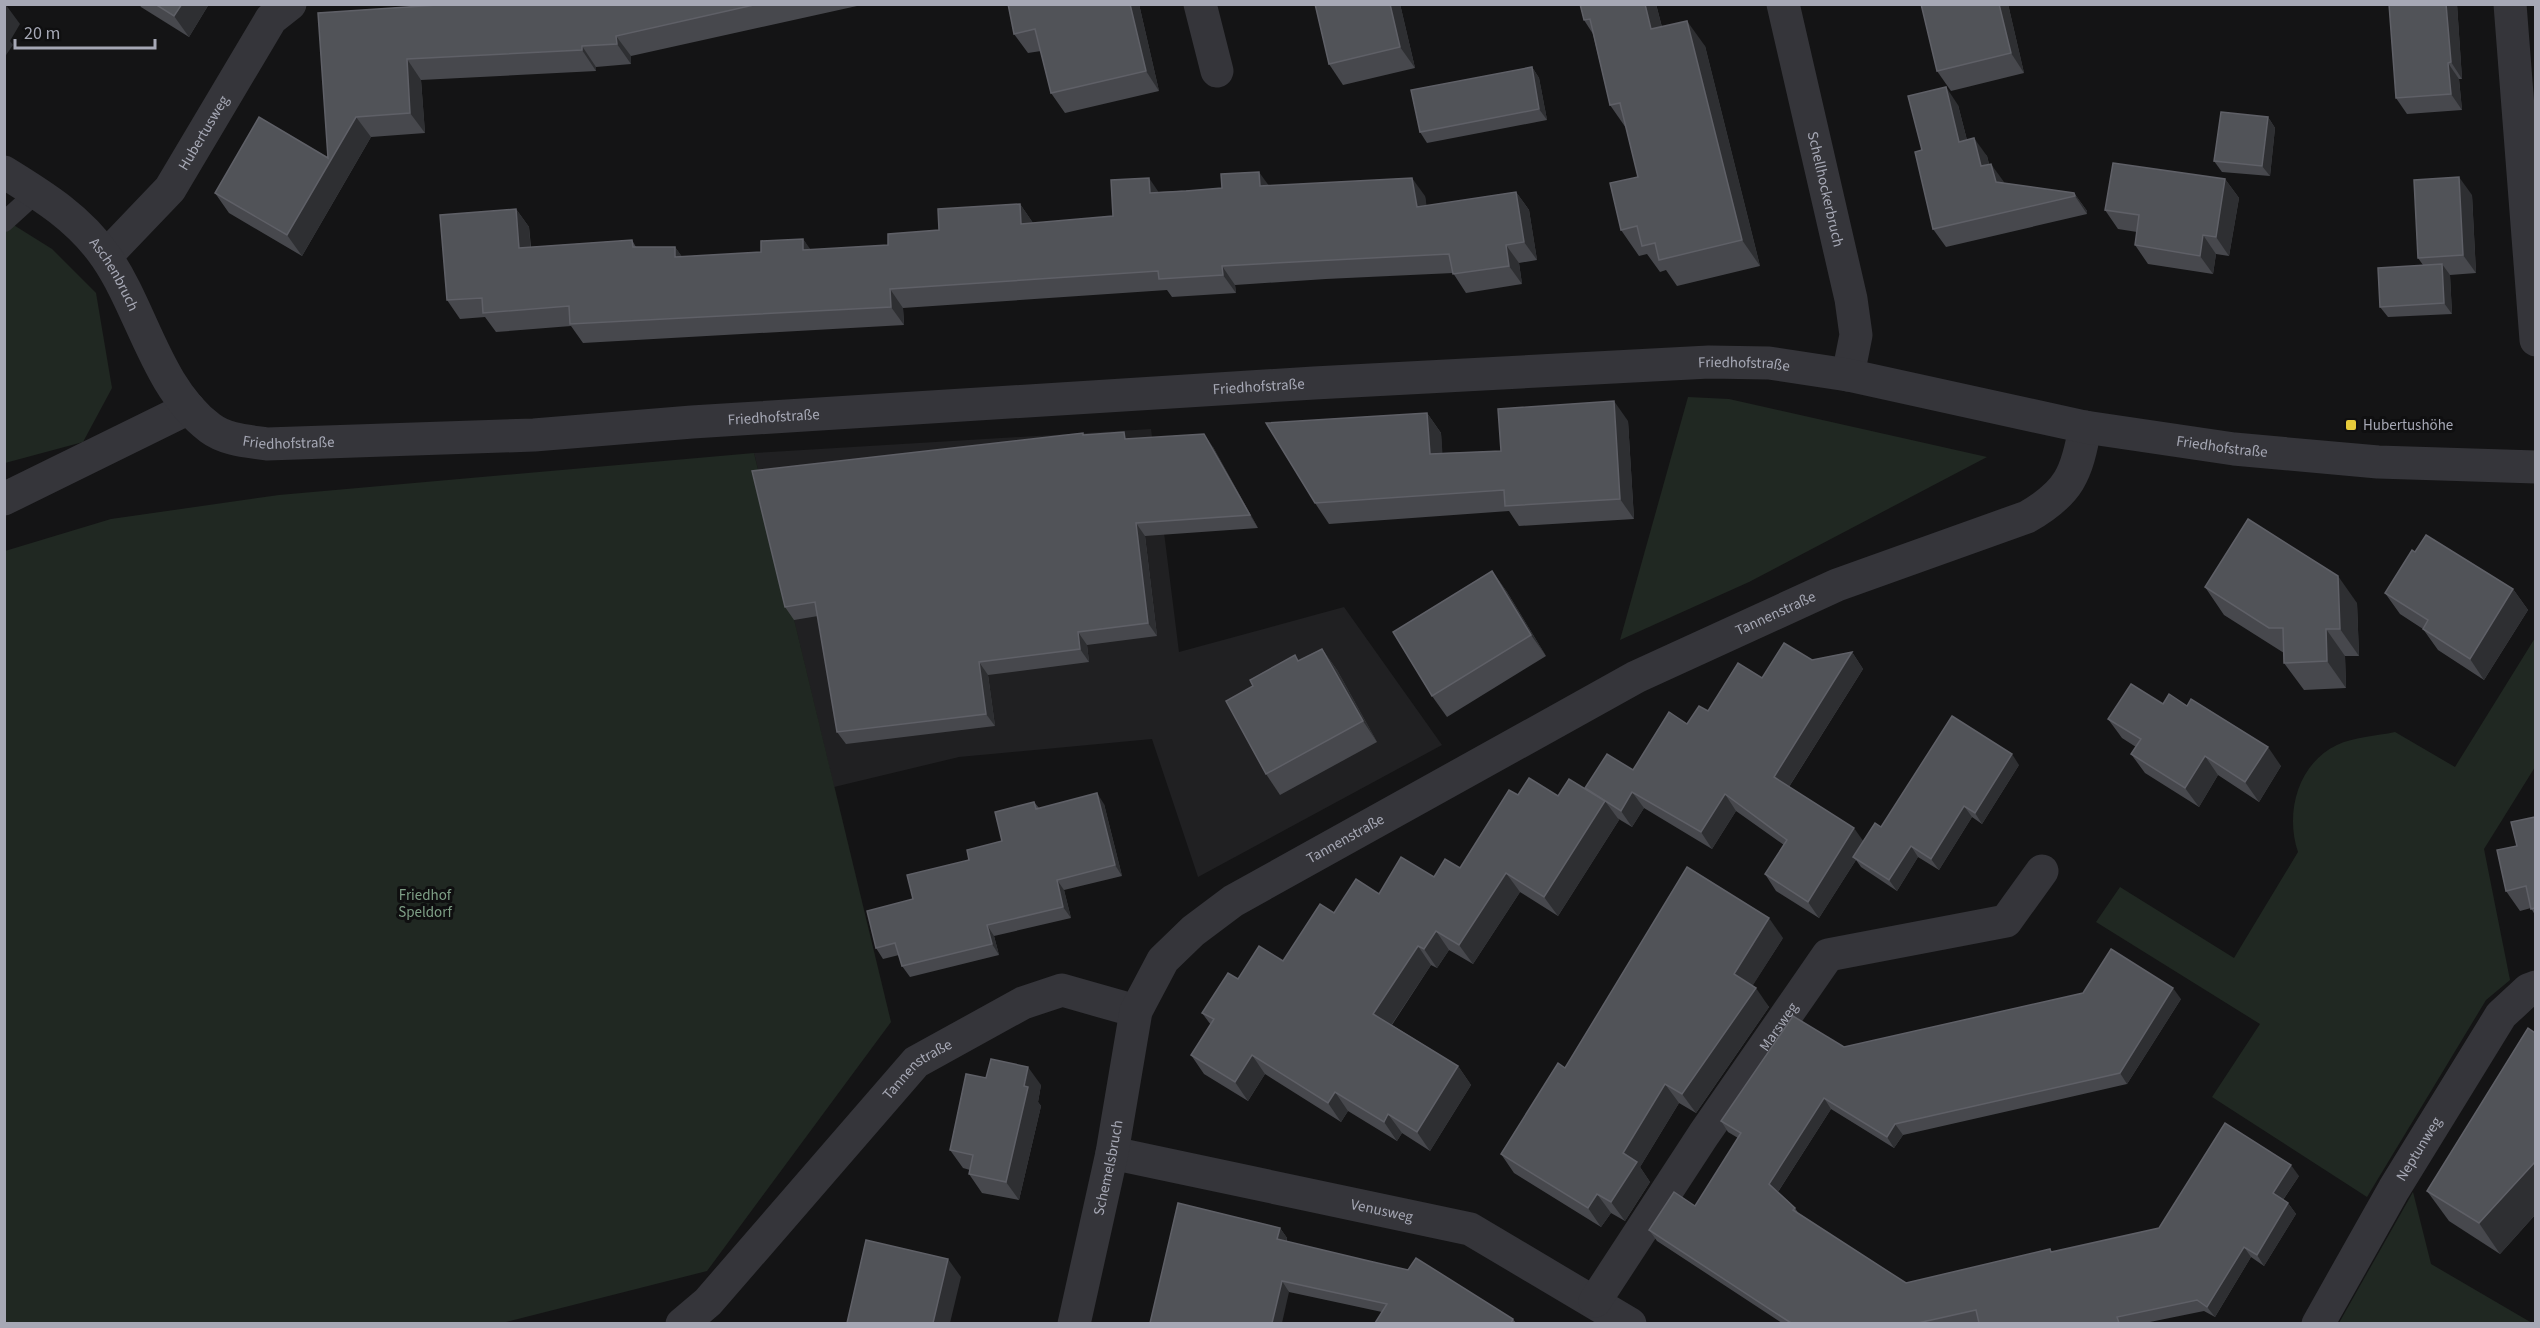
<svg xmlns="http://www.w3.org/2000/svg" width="2540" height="1328" font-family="'Source Sans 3',sans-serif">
<rect width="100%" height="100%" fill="#141415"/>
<!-- built -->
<path fill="#202022" d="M1151,429L1179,652L1344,607L1442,745L1198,877L1152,739L959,757L834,787L754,453Z"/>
<!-- green -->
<g fill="#202822">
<path d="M4,219L52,249L96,293L112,388L83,442L5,463Z"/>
<path d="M1688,397L1729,399L1987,457L1749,582L1620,640Z"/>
<path d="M754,453L891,1022L707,1271L502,1323L5,1324V551L111,519L279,495Z"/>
<path d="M2535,638V767L2484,849L2510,980L2486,1000L2367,1197L2212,1097L2260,1024L2096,922L2120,887L2234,958L2298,852C2285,814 2297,764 2337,745C2353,737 2377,736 2395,732L2455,767Z"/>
<path d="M2413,1192L2431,1264L2532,1323H2339Z"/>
</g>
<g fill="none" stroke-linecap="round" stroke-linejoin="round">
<!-- service -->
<path stroke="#35353a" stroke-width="20" d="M4,222L37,192"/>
<!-- minor -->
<g stroke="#35353a" stroke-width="33">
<path d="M1200,4L1217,71"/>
<path id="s1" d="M1783,4L1851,299L1856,335L1848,375"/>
<path d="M2510,4L2536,340"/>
<path id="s2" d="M106,256L170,189L271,19L290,4"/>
<path d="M4,499L189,408"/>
<path id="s3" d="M1112,1153L1470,1229L1630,1324"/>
<path id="s4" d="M1595,1301L1704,1134L1828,955L2006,921L2042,871"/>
<path id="s5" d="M682,1324L708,1302L916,1062L1023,1003L1062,990L1136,1011"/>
<path id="s6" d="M1074,1324L1112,1153L1136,1011L1163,960L1193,931L1233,901L1636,677L1837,585L2027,517C2069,493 2077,474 2085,427"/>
<path id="s7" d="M2318,1324L2394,1189L2501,1015L2528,990L2536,987"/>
</g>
<!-- tertiary -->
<path stroke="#35353a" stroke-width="33" id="s8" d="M4,172C43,196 80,219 106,257C143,311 156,387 210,428C226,440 248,441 267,444L534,435L692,422L1314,383L1709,362L1769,363L1848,375L2085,427L2234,449L2378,462L2536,467"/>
</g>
<!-- wall -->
<g fill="#47484d">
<path d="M139,4H209L189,37L141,7Z"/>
<path d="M437,4H866L631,56V64L596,67V71L421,80L425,133L371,137L302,256L229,213L215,193L328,158L318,13L437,5Z"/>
<path d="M1008,4H1139L1159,91L1065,113L1051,93L1041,51L1028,53L1014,34Z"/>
<path d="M1315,4H1400L1415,68L1343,85L1329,64Z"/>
<path d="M1580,4H1656L1662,27L1705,46L1760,266L1677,286L1666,270L1660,272L1647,254L1639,256L1621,230L1638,177L1626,128L1610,105L1593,34L1584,20Z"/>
<path d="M2008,4L2024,73L1951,91L1937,71Z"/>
<path d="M2457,4L2462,79H2459L2462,110L2407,114L2396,98Z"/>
<path d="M1532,67L1539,78L1547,120L1427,143L1420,132Z"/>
<path d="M1958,105L1967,140L1987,156L1989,164L2004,183L2074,193L2087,211V214L1946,247L1933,229L1922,150Z"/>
<path d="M2268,117L2275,128L2270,176L2222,172L2214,161Z"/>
<path d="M2225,179L2239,198L2229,256L2216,254L2213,274L2148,264L2135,245L2137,232L2118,229L2105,210Z"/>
<path d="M1269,186L1425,196L1426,206L1516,192L1529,210L1537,260L1519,263L1522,284L1466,293L1453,273L1326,279L1235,285L1236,293L1172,297L1167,290L903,308L904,325L583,343L571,326L496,332L485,317L460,319L447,300L516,209L529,227L531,247L632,240L636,247H675L682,257L761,252L803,239L810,250L888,245L939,230L1020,204L1033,223L1113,216L1158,192Z"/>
<path d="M2472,195L2476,273L2450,275L2452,314L2388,317L2380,307L2423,265L2418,258Z"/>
<path d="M1427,413L1441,433L1442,453L1501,451L1628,421L1634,519L1519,526L1509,511L1329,524L1315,503Z"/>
<path d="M1084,435L1213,447L1258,528L1145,536L1157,636L1087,645L1089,662L988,675L995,726L846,744L837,732L818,616L794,620L785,607Z"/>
<path d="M2415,552L2513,589L2528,610L2484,680L2438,650L2423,629L2400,614L2385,593Z"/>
<path d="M1492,571L1507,592L1546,656L1447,717L1432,696Z"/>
<path d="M2205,587L2357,603L2359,656H2345L2346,688L2304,690L2284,663V653L2224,615Z"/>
<path d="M1322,649L1337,670L1377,742L1280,795L1266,774L1253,686Z"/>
<path d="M1852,652L1863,669L1789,787L1863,841L1881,827L2019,765L1982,824L1972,817L1939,870L1918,857L1897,891L1861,867L1856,860L1819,918L1776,891L1765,874L1784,845L1736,811L1712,849L1644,808L1632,827L1617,818L1619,820L1558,916L1520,892L1473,964L1449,950L1437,968L1431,965L1392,1025L1458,1066L1471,1085L1430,1151L1402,1133L1397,1141L1348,1111L1341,1122L1265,1074L1248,1101L1204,1074L1191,1055L1211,1025L1202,1013L1238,979L1283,961L1334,913L1379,894L1434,877L1460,868L1518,795L1558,796L1586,789L1633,770L1687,724L1762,678L1812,660Z"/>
<path d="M2163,704L2281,766L2259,802L2218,775L2199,807L2145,773L2131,754L2136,747L2122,738L2108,719Z"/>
<path d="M1034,802L1039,808L1104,804L1122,876L1064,890L1071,918L994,936L999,955L910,977L902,966L899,955L883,959L876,948L913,899L969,860L1002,841Z"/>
<path d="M2535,817V915L2531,908L2520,911L2506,891L2517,846Z"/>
<path d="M1783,938L1752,986L1769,1007L1696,1113L1679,1103L1640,1167L1650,1182L1625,1221L1611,1213L1601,1227L1514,1173L1501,1154L1565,1068Z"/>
<path d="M2181,999L2127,1084L1903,1135L1894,1148L1831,1109L1778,1192L1795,1208L1799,1214L1906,1283L2052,1252L2159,1228L2299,1176L2283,1200L2288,1203L2296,1214L2264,1266L2251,1257L2215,1317L2204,1311L2145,1323H1979L1978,1322L1972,1323H1782L1657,1241L1649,1230L1695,1206L1738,1138L1728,1132L1721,1121L1844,1047Z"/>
<path d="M2535,1033V1215L2500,1254L2449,1221L2427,1191Z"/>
<path d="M986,1078L1041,1085L1038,1102L1041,1106L1019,1200L982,1193L969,1174L970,1170L963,1168L950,1150Z"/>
<path d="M1178,1203L1280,1228L1287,1238V1241L1513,1319L1516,1323H1375L1382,1312L1289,1292Z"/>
</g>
<!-- shaded-wall -->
<g fill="#2e2f32">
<path d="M182,4H209L189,37L174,16Z"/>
<path d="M1130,4H1139L1159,91L1146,71Z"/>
<path d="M1390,4H1400L1415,68L1400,47Z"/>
<path d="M1645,4H1656L1669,55L1651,29Z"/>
<path d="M1999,4H2008L2024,73L2011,53Z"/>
<path d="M2446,4H2457L2462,79L2451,62Z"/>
<path d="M6,5L20,24L10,41L13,45L4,58V8Z"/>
<path d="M1687,21L1705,46L1760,266L1742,240Z"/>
<path d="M616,36L631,56V64L617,44Z"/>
<path d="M582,46L596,67V71L582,50Z"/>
<path d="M407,59L421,80L425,133L410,113Z"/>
<path d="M2448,63L2459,79L2462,110L2451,94Z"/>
<path d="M1532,67L1539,78L1547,120L1539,109Z"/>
<path d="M1946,87L1958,105L1972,160L1959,142Z"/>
<path d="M356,117L371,137L302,256L287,235Z"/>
<path d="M2268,117L2275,128L2270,176L2262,166Z"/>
<path d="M1974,138L1987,156L1994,184L1981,166Z"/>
<path d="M1991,164L2004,182L2008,200L1996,182Z"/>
<path d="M1259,172L1272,190L1260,186Z"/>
<path d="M2459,177L2472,195L2476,273L2463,255Z"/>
<path d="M1149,178L1162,197L1150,193Z"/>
<path d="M1412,178L1425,196L1430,226L1417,207Z"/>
<path d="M2225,179L2239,198L2229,256L2216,237Z"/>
<path d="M1516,192L1529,210L1537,260L1524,242Z"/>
<path d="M2074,193L2087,211V214L2075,196Z"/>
<path d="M1020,204L1033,223L1021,224Z"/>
<path d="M516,209L529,227L532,266L519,248Z"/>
<path d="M2203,235L2216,254L2213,274L2200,256Z"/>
<path d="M803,239L816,257L803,250Z"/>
<path d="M1506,245L1519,263L1522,284L1509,266Z"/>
<path d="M675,247L688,265L675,257Z"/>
<path d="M2442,264L2450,275L2452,314L2444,303Z"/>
<path d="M1222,266L1235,285L1236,293L1223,275Z"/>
<path d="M890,289L903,308L904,325L891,307Z"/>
<path d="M1614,401L1628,421L1634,519L1620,499Z"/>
<path d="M1427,413L1441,433L1444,474L1430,454Z"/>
<path d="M1204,434L1213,447L1258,528L1250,515Z"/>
<path d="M1136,523L1145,536L1157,636L1148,623Z"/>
<path d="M1492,571L1507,592L1546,656L1531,635Z"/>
<path d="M2338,576L2357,603L2359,656L2340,629Z"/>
<path d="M2513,589L2528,610L2484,680L2470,659Z"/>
<path d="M2326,629L2345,656L2346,688L2327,661Z"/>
<path d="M1078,632L1087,645L1089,662L1080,649Z"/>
<path d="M1322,649L1337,670L1377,742L1363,721Z"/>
<path d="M1852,652L1863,669L1785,793L1774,777Z"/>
<path d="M979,662L988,675L995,726L986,714Z"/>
<path d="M2268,747L2281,766L2259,802L2245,782Z"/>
<path d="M2012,754L2019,765L1982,824L1975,813Z"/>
<path d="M2205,756L2218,775L2199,807L2185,788Z"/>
<path d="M1632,792L1644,808L1632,827L1621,811Z"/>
<path d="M1097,793L1104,804L1122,876L1115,865Z"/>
<path d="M1725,794L1736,811L1712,849L1701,832Z"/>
<path d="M1605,801L1619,820L1558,916L1544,897Z"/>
<path d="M1964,806L1972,817L1939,870L1931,859Z"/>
<path d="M1854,828L1866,845L1853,857L1856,860L1819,918L1808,902Z"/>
<path d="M1911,846L1918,857L1897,891L1889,880Z"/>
<path d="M1506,873L1520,892L1473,964L1459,945Z"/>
<path d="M1057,880L1064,890L1071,918L1063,907Z"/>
<path d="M1769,918L1783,938L1748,993L1734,974Z"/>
<path d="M987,925L994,936L999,955L992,944Z"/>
<path d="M1436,931L1449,950L1437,968L1424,949Z"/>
<path d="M1418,946L1431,965L1386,1033L1373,1014Z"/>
<path d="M1756,988L1769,1007L1696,1113L1682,1094Z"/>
<path d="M2173,988L2181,999L2127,1084L2120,1073Z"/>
<path d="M1252,1055L1265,1074L1248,1101L1235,1082Z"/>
<path d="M1458,1066L1471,1085L1430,1151L1417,1132Z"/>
<path d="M1028,1067L1041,1085L1038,1102L1041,1106L1019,1200L1006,1182Z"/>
<path d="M1665,1084L1679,1103L1640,1167L1650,1182L1625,1221L1611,1202L1623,1153Z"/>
<path d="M1335,1092L1348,1111L1341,1122L1328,1103Z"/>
<path d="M1824,1098L1831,1109L1776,1195L1769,1184Z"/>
<path d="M1388,1114L1402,1133L1397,1141L1384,1122Z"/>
<path d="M1895,1124L1903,1135L1894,1148L1887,1137Z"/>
<path d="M2535,1162V1215L2500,1254L2479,1223Z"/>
<path d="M2291,1165L2299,1176L2280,1204L2273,1193Z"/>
<path d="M1597,1194L1611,1213L1601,1227L1588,1208Z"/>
<path d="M2288,1203L2296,1214L2264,1266L2257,1255Z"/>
<path d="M1280,1228L1287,1238L1285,1249L1277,1239Z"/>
<path d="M2244,1247L2251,1257L2215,1317L2207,1307Z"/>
<path d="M948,1259L961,1277L950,1323H933Z"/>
<path d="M1282,1281L1289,1292L1282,1323H1272Z"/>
</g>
<!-- building -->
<g fill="#515358" stroke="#5f6067" stroke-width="1.5">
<path d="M155,4H182L174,16Z"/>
<path d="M437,4H758L616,36L617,44L582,46V50L407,59L410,113L356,117L287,235L215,193L259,117L328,158L318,13L437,5Z"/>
<path d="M1008,4H1130L1146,71L1051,93L1035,29L1014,34Z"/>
<path d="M1315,4H1390L1400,47L1329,64Z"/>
<path d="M1580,4H1645L1651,29L1687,21L1742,240L1659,260L1655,243L1642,246L1637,226L1621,230L1610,183L1638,177L1620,103L1610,105L1590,19L1584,20Z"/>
<path d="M1921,4H1999L2011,53L1937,71Z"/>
<path d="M2389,4H2446L2451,62L2448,63L2451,94L2396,98Z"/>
<path d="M1532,67L1539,109L1420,132L1411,90Z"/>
<path d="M1946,87L1959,142L1974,138L1981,166L1991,164L1996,182L2074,193L2075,196L1933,229L1915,152L1922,150L1908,96Z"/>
<path d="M2221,112L2268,117L2262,166L2214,161Z"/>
<path d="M2113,163L2225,179L2216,237L2203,235L2200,256L2135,245L2139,215L2105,210Z"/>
<path d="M1259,172L1260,186L1412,178L1417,207L1516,192L1524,242L1506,245L1509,266L1453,274L1449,254L1313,261L1222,266L1223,275L1159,279L1158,271L890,289L891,307L570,324L569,306L483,313L482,298L447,300L440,215L516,209L519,248L632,240L633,247H675V257L761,252V241L803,239V250L888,245V234L939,230L938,209L1020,204L1021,224L1113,216L1111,180L1149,178L1150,193L1186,191L1222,188L1221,174Z"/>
<path d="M2459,177L2463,255L2418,258L2414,180Z"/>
<path d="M2442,264L2444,303L2380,307L2378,268Z"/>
<path d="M1614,401L1620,499L1505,506L1504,490L1315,503L1266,423L1427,413L1430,454L1501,451L1498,409Z"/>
<path d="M1124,432L1125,439L1204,434L1250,515L1136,523L1148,623L1078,632L1080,649L979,662L986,714L837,732L815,602L785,607L752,471L1083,433V435Z"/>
<path d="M2248,519L2338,576L2340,629H2326L2327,661L2284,663L2283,628H2269L2205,587Z"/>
<path d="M2426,535L2513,589L2470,659L2423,629L2428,620L2385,593L2412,550L2415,552Z"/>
<path d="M1492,571L1531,635L1432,696L1393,632Z"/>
<path d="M1784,643L1812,660L1852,652L1774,777L1854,828L1808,902L1765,874L1787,840L1725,794L1701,832L1632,792L1621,811L1585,788L1607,754L1633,770L1669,712L1687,724L1699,706L1708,711L1738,663L1762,678Z"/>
<path d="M1322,649L1363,721L1266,774L1226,701L1253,686L1250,680L1295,655L1298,661Z"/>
<path d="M2131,684L2163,704L2169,694L2187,706L2191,699L2268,747L2245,782L2205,756L2185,788L2131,754L2141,739L2108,719Z"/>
<path d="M1952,716L2012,754L1975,813L1964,806L1931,859L1911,846L1889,880L1853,857L1875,823L1881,827Z"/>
<path d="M1529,778L1558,796L1569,779L1605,801L1544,897L1506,873L1459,945L1436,931L1424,949L1418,946L1373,1014L1458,1066L1417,1132L1388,1114L1384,1122L1335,1092L1328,1103L1252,1055L1235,1082L1191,1055L1214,1019L1202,1013L1228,973L1238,979L1259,946L1283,961L1320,904L1334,913L1356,879L1379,894L1401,857L1434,877L1445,859L1460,868L1509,790L1518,795Z"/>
<path d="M1097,793L1115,865L1057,880L1063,907L987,925L992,944L902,966L895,943L876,948L867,911L913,899L907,875L969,860L967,850L1002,841L995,812L1034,802L1036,809Z"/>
<path d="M2535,817V908L2531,909L2526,886L2506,891L2497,850L2517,846L2511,822Z"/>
<path d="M1687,867L1769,918L1734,974L1756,988L1682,1094L1665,1084L1623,1153L1637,1162L1611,1202L1597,1194L1588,1208L1501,1154L1558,1063L1565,1068Z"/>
<path d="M2111,949L2173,988L2120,1073L1895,1124L1887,1137L1824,1098L1769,1184L1795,1208L1793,1210L1906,1283L2050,1249L2051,1252L2159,1228L2225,1123L2291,1165L2273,1193L2288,1203L2257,1255L2244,1247L2207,1307L2197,1300L2117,1317L2119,1323H1979L1976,1310L1918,1323H1791L1649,1230L1674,1192L1695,1206L1741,1133L1721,1121L1793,1016L1844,1047L2083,993Z"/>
<path d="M2528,1028L2535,1033V1162L2479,1223L2427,1191Z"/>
<path d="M991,1059L1028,1067L1024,1086L1028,1087L1006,1182L969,1174L973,1155L950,1150L966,1074L986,1078Z"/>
<path d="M1178,1203L1280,1228L1277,1239L1369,1261L1408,1270L1416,1258L1513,1319L1511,1323H1375L1387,1304L1282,1281L1272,1323H1150Z"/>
<path d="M866,1240L948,1259L933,1323H847Z"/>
</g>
<!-- markers -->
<rect fill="#e6cb3b" stroke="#0f0f10" stroke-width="2" x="2345" y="419" width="12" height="12" rx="3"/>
<g text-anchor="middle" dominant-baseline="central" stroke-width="6" stroke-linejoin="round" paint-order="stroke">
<!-- street labels -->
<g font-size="15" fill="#a6a8b5" stroke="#0f0f10">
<text stroke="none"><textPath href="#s2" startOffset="158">Hubertusweg</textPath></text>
<text stroke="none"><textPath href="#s1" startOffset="190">Schellhockerbruch</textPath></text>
<text stroke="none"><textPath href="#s8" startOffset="153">Aschenbruch</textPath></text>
<text stroke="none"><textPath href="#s8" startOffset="1875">Friedhofstraße</textPath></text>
<text stroke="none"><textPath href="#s8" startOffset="1389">Friedhofstraße</textPath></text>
<text stroke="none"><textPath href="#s8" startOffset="903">Friedhofstraße</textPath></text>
<text stroke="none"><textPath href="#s8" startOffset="417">Friedhofstraße</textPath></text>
<text stroke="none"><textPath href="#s8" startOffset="2361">Friedhofstraße</textPath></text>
<text stroke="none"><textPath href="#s6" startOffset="1083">Tannenstraße</textPath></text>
<text stroke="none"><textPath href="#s6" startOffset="597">Tannenstraße</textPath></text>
<text stroke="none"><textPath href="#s4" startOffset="330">Marsweg</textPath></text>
<text stroke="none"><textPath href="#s5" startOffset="348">Tannenstraße</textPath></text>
<text stroke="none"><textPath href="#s7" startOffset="202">Neptunweg</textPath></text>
<text stroke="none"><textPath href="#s6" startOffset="160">Schemelsbruch</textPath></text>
<text stroke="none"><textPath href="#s3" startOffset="276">Venusweg</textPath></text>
</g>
<!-- poi labels -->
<g font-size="15" fill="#a6a8b5" stroke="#0f0f10" text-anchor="start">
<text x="2363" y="425">Hubertushöhe</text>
</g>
<!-- park labels -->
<g font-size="15" fill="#7e9f86" stroke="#0f0f10">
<text x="425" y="895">Friedhof<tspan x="425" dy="17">Speldorf</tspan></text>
</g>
</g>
<!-- border -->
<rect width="2540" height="1328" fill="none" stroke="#a6a8b5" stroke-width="12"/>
<!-- scale -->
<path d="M15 39v9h140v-9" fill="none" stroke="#a6a8b5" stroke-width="3"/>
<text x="24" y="39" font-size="18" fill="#a6a8b5" stroke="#0f0f10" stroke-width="4.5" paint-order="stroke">20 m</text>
</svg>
